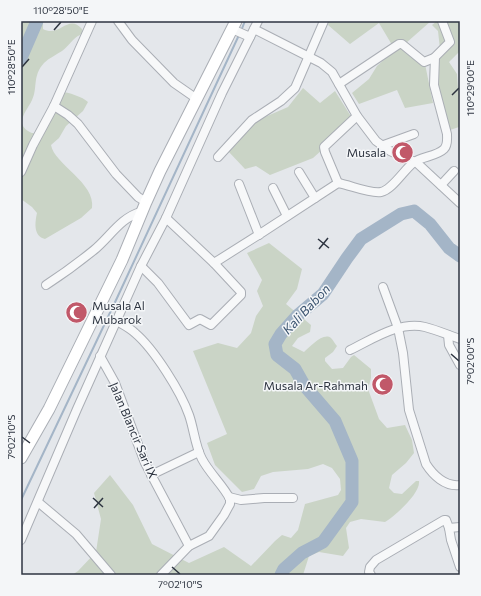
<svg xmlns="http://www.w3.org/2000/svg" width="481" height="596" font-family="Commissioner,sans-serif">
<rect width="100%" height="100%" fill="#e4e7eb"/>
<!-- green -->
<g fill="#cad4c6">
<path d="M21,21H43V29C60,38 68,13 82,29L83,32L80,35C73,38 69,46 62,51C56,55 49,58 44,63C32,76 38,88 32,100C29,107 22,114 22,123C23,128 27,131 32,133H36L61,92C68,92 83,97 88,102L83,111L66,126L59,138L51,145C54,164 96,183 92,208L81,218L45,239C33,236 35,222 37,213L32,207L21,199Z"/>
<path d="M329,21H431L406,43L425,64L433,103L405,108L397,90L359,104L352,93L369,79L377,66L395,50L379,23L350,44L328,25Z"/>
<path d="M437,21L450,43L440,49L438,31L432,25Z"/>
<path d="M449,21H460V51L449,62L457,74L458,89L460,92V128L459,127L450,130C444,111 429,76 440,57C443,52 449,48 453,43L446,22Z"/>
<path d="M303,88L320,103L335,91L352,118L332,141L313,158L270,175L256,166L245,169L228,151L258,120L288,107Z"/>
<path d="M269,243L302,269L297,289L286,304L311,325L310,332L298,338L292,346L304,352C310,347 323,332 331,338C333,340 335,344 337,346L333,352L325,358V361L332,369L343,368L351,357L354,355L371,369V378L368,389L379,419L387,428L405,425L412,440L414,453L406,463L392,475L389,488L394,493L402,494L416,481H419C421,493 395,516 385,522L361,519L350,522L346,528L349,548L343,556L319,552L309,556L303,575H72L78,571L96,552L101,519L94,493L110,475L133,505L152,544L189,563L224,547L251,566L275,541L282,535L291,538L298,530L305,504L338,495L341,490L340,479L332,468L323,464L308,469L273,472L261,476L254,489L242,492L215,465L207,443L227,434L193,351L218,343L237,348L251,333L256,316L263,306L257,291L262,280L247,253Z"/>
</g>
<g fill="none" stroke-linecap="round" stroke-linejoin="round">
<!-- stream -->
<g stroke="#a4b5c7" stroke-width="2">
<path d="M241,31L245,21"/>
<path d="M21,500L117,298L239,35"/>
</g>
<!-- river -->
<g stroke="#a4b5c7" stroke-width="13">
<path d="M21,58L37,21"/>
<path d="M281,575L284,569L302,553L323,542L352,502V461L335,421L304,385L295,369L277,355L275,344L281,334L297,316L323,294L347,258L361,239L401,214L414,211L430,224L449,248L460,256"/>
</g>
<defs>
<g id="street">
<path d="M118,21L132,40L174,83L197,99"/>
<path d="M232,29L250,37"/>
<path d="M254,29L321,63L332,72L357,116L376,141L390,151L417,163L460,203"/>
<path d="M339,84L399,44H402L424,62L434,58"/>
<path d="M54,106L68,115L78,124L116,174L138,197L146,202"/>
<path d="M381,146L414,134"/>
<path d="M218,157L252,120L281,101L295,88L324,21"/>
<path d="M21,172L33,145L54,106L92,21"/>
<path d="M299,172L315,198"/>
<path d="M338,183L325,152L324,147L357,116"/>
<path d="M239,184L259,235"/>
<path d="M441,185L454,171"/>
<path d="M273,188L287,216"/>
<path d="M214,263L263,232L338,183C350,185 370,194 381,192C392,190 404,170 413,163C421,156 436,157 444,149C448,145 447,139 447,134L434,85L435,57L450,42L442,21"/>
<path d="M141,266L158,283L189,325L200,319L211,325L241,295V292L214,263L166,218"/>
<path d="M46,285C63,274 78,263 94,250C109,238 121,217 141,212"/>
<path d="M383,287L398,328L403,353L409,410L426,464C433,475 445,487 460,485"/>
<path d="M117,321C123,325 130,328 135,333C154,349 181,392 189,415C194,429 195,446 202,459C210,474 223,485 230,499V504L224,515L209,536L189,546L161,575"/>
<path d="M448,335L449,345L460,365"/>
<path d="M350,350C373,339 399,321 425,327C437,330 448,335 460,339"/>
<path d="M100,356L115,383L145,463L189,546"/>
<path d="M151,475L199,452"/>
<path d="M229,497L241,500L264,498H293"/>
<path d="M38,502L76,534L111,575"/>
<path d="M449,528L460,527"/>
<path d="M21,540L77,409L141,266L166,218L222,93L258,21"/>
<path d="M371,575L369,572L370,567L376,560L444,520H446L449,528L451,540L460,567"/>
</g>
<path id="secondary" d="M21,458L49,409L122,260L146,202L160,171L236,21"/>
</defs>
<!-- street casing -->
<use href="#street" stroke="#aaaeb5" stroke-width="10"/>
<!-- secondary casing -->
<use href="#secondary" stroke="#aaaeb5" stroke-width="13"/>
<!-- street -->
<use href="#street" stroke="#f7f8f9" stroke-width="8"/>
<!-- secondary -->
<use href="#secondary" stroke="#fff" stroke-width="11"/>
</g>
<!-- ticks -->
<path fill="none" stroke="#2e3541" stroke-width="1.5" d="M54,30L61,22M22,67L29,59M452,95L459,88M318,239L329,248M319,249L328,238M451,354L459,361M22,437L30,443M93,498L103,507M94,508L103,498M172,567L180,574"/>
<!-- icons -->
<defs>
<symbol id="mosque-disc" viewBox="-11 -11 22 22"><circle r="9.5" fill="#c15869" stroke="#f4f6f8"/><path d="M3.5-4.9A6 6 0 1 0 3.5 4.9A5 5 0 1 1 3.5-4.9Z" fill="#fff"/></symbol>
</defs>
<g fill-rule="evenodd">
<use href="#mosque-disc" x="390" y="140" width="25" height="25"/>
<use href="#mosque-disc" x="64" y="300" width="25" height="25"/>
<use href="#mosque-disc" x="370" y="372" width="25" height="25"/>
</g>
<g text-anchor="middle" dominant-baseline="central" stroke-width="3" stroke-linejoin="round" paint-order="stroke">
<!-- poi labels -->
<g font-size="12" fill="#2e3541" stroke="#f4f6f8" text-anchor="end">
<text x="386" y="152">Musala</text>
<text x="92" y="305" text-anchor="start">Musala Al<tspan x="92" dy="14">Mubarok</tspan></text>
<text x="368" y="385">Musala Ar-Rahmah</text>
</g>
<!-- street labels -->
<g font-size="12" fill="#2e3541" stroke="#f4f6f8">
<text transform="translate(134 430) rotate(67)">Jalan Blancir Sari IX</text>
</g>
<!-- water labels -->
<g font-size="13" font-style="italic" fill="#3c5571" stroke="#f4f6f8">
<text transform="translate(306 309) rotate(-47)">Kali Babon</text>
</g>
</g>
<!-- border -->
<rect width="481" height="596" fill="none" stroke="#f4f6f8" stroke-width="44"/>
<rect x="22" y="22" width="437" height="552" fill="none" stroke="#2e3541" stroke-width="1.5"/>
<g font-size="10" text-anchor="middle" fill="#2e3541">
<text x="61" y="14">110°28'50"E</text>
<text transform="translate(11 67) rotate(-90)" y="4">110°28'50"E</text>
<text transform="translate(470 88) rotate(-90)" y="4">110°29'00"E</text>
<text transform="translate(470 361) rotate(-90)" y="4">7°02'00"S</text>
<text transform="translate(11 437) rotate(-90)" y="4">7°02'10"S</text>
<text x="180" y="588">7°02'10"S</text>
</g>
</svg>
